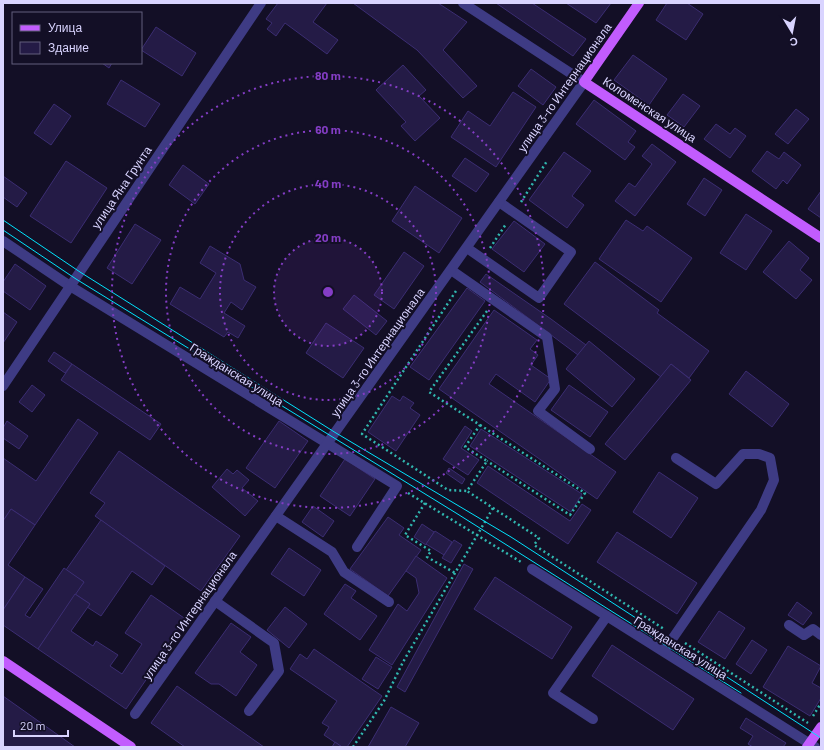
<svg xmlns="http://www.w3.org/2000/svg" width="824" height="750" font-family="Barlow,sans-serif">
<rect width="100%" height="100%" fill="#130f26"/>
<!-- building -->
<g fill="#241b46" stroke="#3b2d72">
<path d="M278,3H327L313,22L338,40L327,54L285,23L276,36L267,29L272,23L266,19Z"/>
<path d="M353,3H438L467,22L443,50L477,86L463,98L417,50Z"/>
<path d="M496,3H532L586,39L573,56Z"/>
<path d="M566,3H611L596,23Z"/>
<path d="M667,3H687L703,14L686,40L656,20Z"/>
<path d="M156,27L196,53L182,76L141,50Z"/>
<path d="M633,55L667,79L649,105L614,80Z"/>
<path d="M102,63H112L109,68Z"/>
<path d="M403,65L426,90L419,96L440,118L415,141L401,126L406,122L376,90Z"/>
<path d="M531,69L556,87L543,105L518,86Z"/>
<path d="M121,80L160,104L145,127L107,104Z"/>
<path d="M513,92L536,107L496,167L451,137L468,111L490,126Z"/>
<path d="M683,94L700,106L684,127L667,115Z"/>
<path d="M594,100L636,131L628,142L635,147L625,160L576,124Z"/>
<path d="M54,104L71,116L51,145L34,133Z"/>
<path d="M796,109L809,119L788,144L775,134Z"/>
<path d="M716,124L730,134L735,128L746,136L730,158L704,139Z"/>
<path d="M652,144L676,162L635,216L615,201L629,183L635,187L652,164L642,156Z"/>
<path d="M767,151L779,159L784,152L801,165L787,184L783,180L776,189L752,171Z"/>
<path d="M564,152L591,171L572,196L584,205L567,228L529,200Z"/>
<path d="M465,158L489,174L476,192L452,176Z"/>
<path d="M66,161L107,188L71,243L30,216Z"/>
<path d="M183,165L209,184L195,204L169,185Z"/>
<path d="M3,176L27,193L17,207L3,197Z"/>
<path d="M704,178L722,190L705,216L687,204Z"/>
<path d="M415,186L462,218L439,253L392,221Z"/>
<path d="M821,191V218L808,209Z"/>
<path d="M746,214L772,231L746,270L720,253Z"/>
<path d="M626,220L643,231L647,226L692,258L661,302L599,259Z"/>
<path d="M514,221L545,244L524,272L492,249Z"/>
<path d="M135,224L161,240L132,284L107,268Z"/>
<path d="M789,241L809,258L800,270L812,280L796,299L763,272Z"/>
<path d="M210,246L240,264L244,280L256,287L242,310L231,302L224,313L245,326L238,338L228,332L224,337L170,304L180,287L200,299L216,273L200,263Z"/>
<path d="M404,252L424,266L394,309L374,295Z"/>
<path d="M595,262L659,310L657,313L709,351L689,378L671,364L661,377L564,304Z"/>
<path d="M15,264L46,286L30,310L3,291V282Z"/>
<path d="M486,274L551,319L586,345L578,355L480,282Z"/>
<path d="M467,288L485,301L429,380L410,367Z"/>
<path d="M354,295L387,321L376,335L343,309Z"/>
<path d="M494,310L537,340L530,349L538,355L531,365L551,379L535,402L496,374L489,384L616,472L597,499L439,389Z"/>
<path d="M3,312L17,322L3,343Z"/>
<path d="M326,323L364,348L343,378L306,353Z"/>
<path d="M589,341L635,379L612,407L566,369Z"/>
<path d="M54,352L72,364L65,373L48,361Z"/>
<path d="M72,364L161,424L150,440L61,380Z"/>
<path d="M671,364L691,380L625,460L605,444Z"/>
<path d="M746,371L789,404L772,427L729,394Z"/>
<path d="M32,385L45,395L32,412L19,402Z"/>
<path d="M569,385L608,412L590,437L551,410Z"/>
<path d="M392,396L400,401L403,396L414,403L410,408L420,415L396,451L368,432Z"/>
<path d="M78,419L98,433L35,525L11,509L3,521V458L36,481Z"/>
<path d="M7,421L28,436L19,449L3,438V428Z"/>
<path d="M279,421L308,441L275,488L246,468Z"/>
<path d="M465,426L472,431L461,448L479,460L468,475L443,459Z"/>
<path d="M481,429L582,494L571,512L470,446Z"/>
<path d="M119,451L240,536L201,591L95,516L105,503L90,493Z"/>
<path d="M345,459L375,479L350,516L320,496Z"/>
<path d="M488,466L570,521L582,504L591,510L568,544L477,483Z"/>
<path d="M449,468L465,479L462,484L446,473Z"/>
<path d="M227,469L233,474L237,470L249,480L242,488L258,501L245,516L212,487Z"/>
<path d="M659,472L698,498L671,538L633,512Z"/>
<path d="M313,506L334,521L323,537L302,522Z"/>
<path d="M11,509L35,525L8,565L25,577L3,610V521Z"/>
<path d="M388,517L404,528L399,535L421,550L388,596L350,569Z"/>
<path d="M101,520L165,566L152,585L132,571L101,616L87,607L90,604L75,594L84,582L66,570Z"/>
<path d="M422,524L434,532L426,545L414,537Z"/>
<path d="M435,531L452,542L444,555L426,544Z"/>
<path d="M617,532L697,583L677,614L597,562Z"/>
<path d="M454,540L462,545L451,563L442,558Z"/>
<path d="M289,548L321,570L304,596L271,574Z"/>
<path d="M416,556L447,578L392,665L369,650L398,604L407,611L419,593L416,578L406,571Z"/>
<path d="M464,564L473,569L405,692L397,687Z"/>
<path d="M64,568L84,582L38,649L3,625V610L25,577L43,589L25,615L30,618Z"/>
<path d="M495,577L572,627L552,659L474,609Z"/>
<path d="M345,584L356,591L351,598L377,616L360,640L324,614Z"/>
<path d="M75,594L90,604L71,631L93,646L96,641L118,655L110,666L122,674L142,644L125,633L151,595L187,620L126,709L38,649Z"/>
<path d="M797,602L812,613L803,625L788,615Z"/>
<path d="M285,607L307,624L289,648L267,630Z"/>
<path d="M719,611L745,628L725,659L698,642Z"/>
<path d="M231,623L251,637L240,652L257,665L236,696L219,684H211L195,673Z"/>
<path d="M752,640L767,650L751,674L736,664Z"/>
<path d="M612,645L694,699L673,730L592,676Z"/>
<path d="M788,646L821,666L812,683L821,688V698L810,716L763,687Z"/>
<path d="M314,649L382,696L347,747H342L324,735L329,727L322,723L337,701L290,669L300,654L307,659Z"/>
<path d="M376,657L392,667L378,689L362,679Z"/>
<path d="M177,686L264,747H185L151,723Z"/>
<path d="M3,696L75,747H3Z"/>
<path d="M391,707L419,723L405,747H368Z"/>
<path d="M746,718L786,743L783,747H753L748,744L753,736L740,728Z"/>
<path d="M335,742L342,747H332Z"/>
</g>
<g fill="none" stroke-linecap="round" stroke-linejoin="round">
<!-- path -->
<g stroke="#30b7af" stroke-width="2.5" stroke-dasharray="2 3" stroke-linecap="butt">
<path d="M521,202L547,161"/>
<path d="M490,248L506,224"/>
<path d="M456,291L362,434L448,490L467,491"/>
<path d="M487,311L429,392L480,425L465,447L487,461L467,491L539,538L534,545L664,629"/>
<path d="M480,425L585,493L570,515L487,461"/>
<path d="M408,493L521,562"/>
<path d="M425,503L405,535L431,551L427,557L455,573"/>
<path d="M685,643L808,723"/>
<path d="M813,716L821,703"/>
<path d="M353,747L384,701L403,662L493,508"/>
</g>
<!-- minor -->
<g stroke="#3e3b84" stroke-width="10">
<path d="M3,241L70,286L397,486L357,547"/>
<path d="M467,248L539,298L571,252L499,202"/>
<path d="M451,270L547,337L555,389L538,411L590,449"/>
<path d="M3,386L261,3"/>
<path d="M276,516L332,552L344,572L389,602"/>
<path d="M532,569L815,747"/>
<path d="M215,601L274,643L279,671L249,711"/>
<path d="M789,625L804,635L813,629L821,635"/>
<path d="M664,651L761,510L774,480L770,458L759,454H743L716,484L676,458"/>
<path d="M135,714L584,82L463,3"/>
<path d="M593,719L553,693L607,616"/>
</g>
<!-- major -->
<g stroke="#c25cfe" stroke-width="10">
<path d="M639,3L584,82L821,238"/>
<path d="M3,661L131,747"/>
<path d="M807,747L821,727"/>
</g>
<!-- tram -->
<g stroke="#02e3fc" stroke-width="1">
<path d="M3,220L80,272L336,433L511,537L821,738"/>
<path d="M3,230L76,279L456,513L741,693"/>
</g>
</g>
<!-- distance rings -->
<circle cx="328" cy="292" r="54" fill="#843dc5" fill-opacity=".12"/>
<g fill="none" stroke="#843dc5" stroke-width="2" stroke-dasharray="2 4">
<circle cx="328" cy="292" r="54"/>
<circle cx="328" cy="292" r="108"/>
<circle cx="328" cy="292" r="162"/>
<circle cx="328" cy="292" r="216"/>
</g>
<g text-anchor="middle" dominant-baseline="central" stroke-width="4" stroke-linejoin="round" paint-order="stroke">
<!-- street labels -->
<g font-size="12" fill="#d9d4ff" stroke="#130f26">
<text transform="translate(564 87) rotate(-55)">улица 3-го Интернационала</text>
<text transform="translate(650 109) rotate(33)">Коломенская улица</text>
<text transform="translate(121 187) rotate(-56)">улица Яна Грунта</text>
<text transform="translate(377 352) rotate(-55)">улица 3-го Интернационала</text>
<text transform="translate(237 374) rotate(32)">Гражданская улица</text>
<text transform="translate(189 615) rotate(-55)">улица 3-го Интернационала</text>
<text transform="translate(681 647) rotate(32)">Гражданская улица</text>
</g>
</g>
<circle cx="328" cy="292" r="6" fill="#843dc5" stroke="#130f26" stroke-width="2"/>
<g font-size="12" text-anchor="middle" font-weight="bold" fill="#843dc5" stroke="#130f26" stroke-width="4" stroke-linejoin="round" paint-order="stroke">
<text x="328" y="80">80 m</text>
<text x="328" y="134">60 m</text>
<text x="328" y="188">40 m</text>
<text x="328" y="242">20 m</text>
</g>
<!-- border -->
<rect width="824" height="750" fill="none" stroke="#d9d4ff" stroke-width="8"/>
<!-- legend -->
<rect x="12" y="12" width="130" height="52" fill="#130f26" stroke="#625e7d"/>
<rect x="20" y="25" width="20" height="6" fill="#c25cfe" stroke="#625e7d"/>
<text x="48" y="32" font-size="12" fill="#d9d4ff">Улица</text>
<rect x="20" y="42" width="20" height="12" fill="#241b46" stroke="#625e7d"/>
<text x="48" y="52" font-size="12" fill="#d9d4ff">Здание</text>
<!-- north arrow -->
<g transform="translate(792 32) rotate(170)" stroke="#130f26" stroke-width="3" paint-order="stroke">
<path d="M0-3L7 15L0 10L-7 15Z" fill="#d9d4ff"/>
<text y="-6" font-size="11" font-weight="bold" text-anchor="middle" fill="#d9d4ff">С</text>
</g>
<!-- scale -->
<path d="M14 730v6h54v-6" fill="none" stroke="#d9d4ff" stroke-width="2"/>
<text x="20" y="730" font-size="12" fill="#d9d4ff" stroke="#130f26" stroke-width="3" paint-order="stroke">20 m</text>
</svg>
